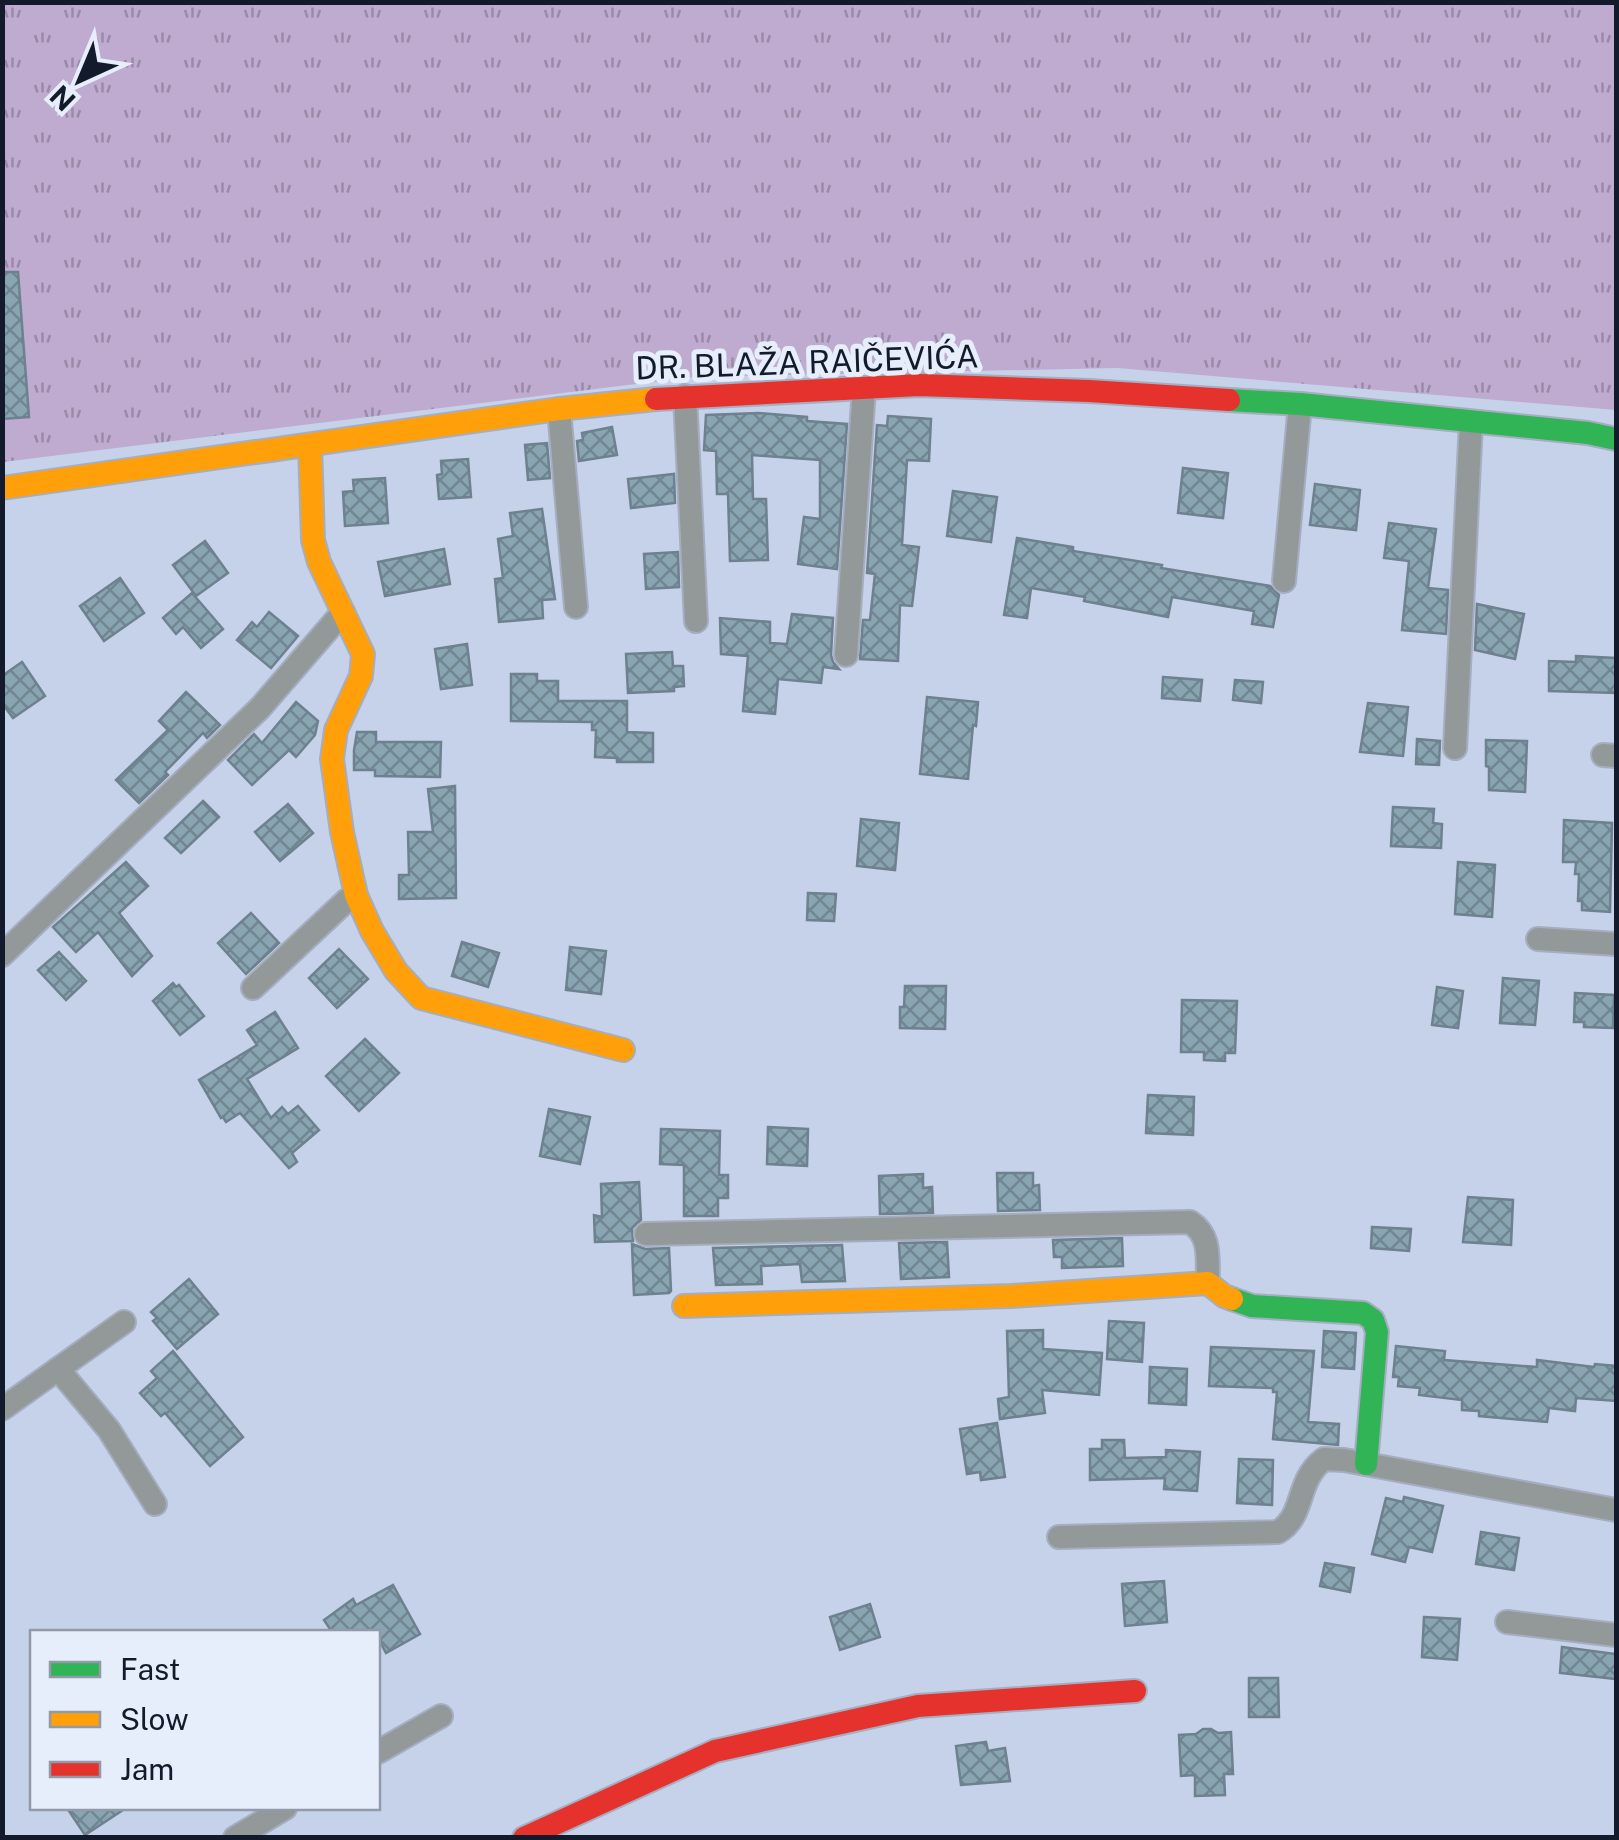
<svg xmlns="http://www.w3.org/2000/svg" width="1619" height="1840" font-family="'Public Sans',sans-serif">
<defs>
<pattern id="grass-tufts" width="24" height="20" patternUnits="userSpaceOnUse" patternTransform="scale(2.5)"><rect width="24" height="20" fill="#bfabd0"/><path d="M3 7l-1-3M5 7V3M7 7l1-3M15 17l-1-3M17 17v-4M19 17l1-3" fill="none" stroke="#9a8aa9"/></pattern>
<pattern id="building-cross-hatch" width="8" height="8" patternUnits="userSpaceOnUse" patternTransform="scale(2.5)"><rect width="8" height="8" fill="#8aa5b2"/><path d="M0 0l8 8M0 8l8-8" fill="none" stroke="#708691"/></pattern>
</defs>
<rect width="100%" height="100%" fill="#c6d2ea"/>
<!-- grass -->
<path fill="url(#grass-tufts)" d="M2,3H1616V410L1117,368L693,377L3,462Z"/>
<!-- building -->
<g fill="url(#building-cross-hatch)" stroke="#6d818e" stroke-width="2.5">
<path d="M2,272H18L29,417L2,419Z"/>
<path d="M759,413L807,417V421L847,424L837,569L798,564L804,517L820,519V460L752,455L753,499H766L768,560L730,561L728,494H717L716,451L704,450L706,415Z"/>
<path d="M888,416L931,419L929,461L907,460L902,545L919,547L912,606L900,605L898,661L860,659L863,620H870L875,574L867,573L877,425L887,426Z"/>
<path d="M612,427L617,455L579,461L577,441L583,440L582,433Z"/>
<path d="M547,443L550,478L528,480L525,445Z"/>
<path d="M468,459L471,497L439,499L437,475L442,474L441,461Z"/>
<path d="M1183,468L1228,473L1223,518L1178,513Z"/>
<path d="M674,474L675,503L631,508L628,479Z"/>
<path d="M385,478L388,523L345,526L343,492L354,491L353,480Z"/>
<path d="M1315,484L1360,490L1356,530L1310,525Z"/>
<path d="M953,491L997,497L991,542L947,536Z"/>
<path d="M542,509L555,599L542,600L543,618L499,622L495,579L503,578L498,539L513,536L510,513Z"/>
<path d="M1389,523L1436,529L1428,588L1448,590L1446,634L1402,630L1409,561L1384,558Z"/>
<path d="M1017,538L1073,547V551L1162,565L1161,568L1270,586L1279,595L1273,627L1252,624L1254,611L1172,597L1168,617L1084,601L1085,597L1031,588L1027,618L1004,615Z"/>
<path d="M205,541L228,573L196,596L173,565Z"/>
<path d="M444,549L450,584L385,596L378,562Z"/>
<path d="M678,552L679,587L646,589L644,554Z"/>
<path d="M120,578L144,613L104,641L80,606Z"/>
<path d="M192,593L223,629L201,648L183,627L176,634L163,618Z"/>
<path d="M1477,604L1524,614L1515,659L1475,650Z"/>
<path d="M269,612L298,636L271,668L237,640L252,622L257,627Z"/>
<path d="M792,614L833,618L831,655L833,662L839,669L823,667L821,683L778,679L775,714L743,711L748,656L721,654L720,618L770,622V643L787,644Z"/>
<path d="M467,644L472,685L441,689L435,649Z"/>
<path d="M672,652L673,666H683L684,686L674,687V691L628,693L626,654Z"/>
<path d="M1576,656L1616,658V693L1549,691V661L1576,662Z"/>
<path d="M22,662L45,696L13,718L2,703V676Z"/>
<path d="M511,674H537V681H558V701H627V732L653,733V762H617V758L595,757L596,730H592V722L511,721Z"/>
<path d="M1163,677L1202,680L1200,701L1162,698Z"/>
<path d="M1235,680L1263,682L1261,703L1233,700Z"/>
<path d="M186,692L220,725L207,738L203,733L165,772L168,775L139,803L116,780L168,730L159,721Z"/>
<path d="M927,697L978,702L976,726L973,725L968,779L920,774Z"/>
<path d="M296,702L318,721L315,735L296,757L289,750L252,785L228,760L254,734L262,743Z"/>
<path d="M1368,703L1408,707L1403,756L1360,752Z"/>
<path d="M357,732H376V742H441L440,777L375,776V770H354V750Z"/>
<path d="M1417,739L1440,741L1439,765L1416,764Z"/>
<path d="M1486,740L1527,741L1525,792L1489,790V767L1486,766Z"/>
<path d="M455,786L456,898L399,899V875H409L408,832H433L428,789Z"/>
<path d="M203,801L219,817L181,853L165,838Z"/>
<path d="M288,804L313,833L280,861L255,832Z"/>
<path d="M1393,807L1434,809L1433,823L1442,824L1441,848L1391,846Z"/>
<path d="M861,819L899,823L895,870L857,866Z"/>
<path d="M1564,820L1612,823L1610,912L1582,910V901H1578L1579,874H1575L1576,862H1563Z"/>
<path d="M126,862L148,886L119,913L152,956L132,976L98,932L76,952L53,927Z"/>
<path d="M1458,862L1495,865L1492,917L1455,914Z"/>
<path d="M808,893L836,894L834,921L807,920Z"/>
<path d="M251,913L279,943L246,974L218,943Z"/>
<path d="M462,942L499,953L488,987L452,976Z"/>
<path d="M570,947L606,951L601,994L566,990Z"/>
<path d="M339,949L368,979L337,1008L309,978Z"/>
<path d="M59,952L86,981L66,1000L38,970Z"/>
<path d="M1503,978L1539,981L1535,1025L1500,1023Z"/>
<path d="M173,983L176,987L179,985L204,1016L180,1035L153,1001Z"/>
<path d="M905,986H946L945,1029L900,1028V1007H904Z"/>
<path d="M1437,987L1463,991L1458,1028L1432,1025Z"/>
<path d="M1575,993L1614,995L1613,1028L1584,1027V1022H1574Z"/>
<path d="M1182,1000L1237,1001L1235,1053H1225V1061L1204,1060V1052H1181Z"/>
<path d="M275,1012L298,1048L247,1079L271,1118L282,1107L288,1114L298,1106L319,1130L292,1153L297,1162L289,1168L240,1113L226,1122L223,1117L221,1118L199,1080L257,1045L247,1030Z"/>
<path d="M365,1039L399,1073L359,1111L326,1076Z"/>
<path d="M1148,1095L1194,1097L1193,1135L1146,1133Z"/>
<path d="M549,1109L590,1117L580,1164L540,1156Z"/>
<path d="M768,1127L808,1129L807,1166L767,1164Z"/>
<path d="M661,1129L720,1131L719,1175H728V1198H718V1216H684V1165L660,1164Z"/>
<path d="M997,1173H1033V1186L1039,1185L1040,1210L998,1211Z"/>
<path d="M923,1174V1188L932,1187L933,1213L880,1214L879,1176Z"/>
<path d="M639,1182L641,1220L632,1228L633,1241L595,1242L594,1215L602,1217L601,1184Z"/>
<path d="M1468,1197L1513,1200L1511,1245L1463,1242Z"/>
<path d="M1372,1227L1411,1229L1409,1251L1371,1248Z"/>
<path d="M1122,1238L1123,1266L1062,1268V1257H1054L1053,1240Z"/>
<path d="M947,1242L949,1277L901,1279L899,1243Z"/>
<path d="M632,1244L645,1249L669,1248L671,1291L669,1293L634,1295Z"/>
<path d="M842,1245L845,1281L802,1282L800,1264L761,1266L762,1284L716,1285L713,1248Z"/>
<path d="M189,1279L218,1314L177,1349L153,1321L157,1318L151,1312Z"/>
<path d="M1109,1321L1144,1323L1142,1362L1107,1359Z"/>
<path d="M1043,1330V1349L1102,1353L1099,1395L1042,1390L1045,1413L1000,1419L998,1399L1009,1397L1007,1331Z"/>
<path d="M1324,1331L1356,1333L1354,1369L1322,1367Z"/>
<path d="M1396,1346L1445,1351L1444,1360L1537,1367V1360L1594,1367L1595,1364L1616,1366V1401L1576,1398L1575,1411L1549,1408L1547,1422L1479,1416V1411L1462,1410V1400L1419,1395L1420,1388L1398,1386L1399,1377H1393Z"/>
<path d="M1211,1347L1314,1351L1308,1422L1339,1424L1338,1445L1273,1439L1277,1392H1273V1388L1209,1386Z"/>
<path d="M173,1351L243,1437L210,1466L165,1413L161,1416L140,1393L157,1378L151,1371Z"/>
<path d="M1150,1367L1187,1369L1186,1405L1149,1403Z"/>
<path d="M997,1423L1005,1477L981,1480L980,1472L967,1474L960,1429Z"/>
<path d="M1102,1440H1124L1125,1458L1166,1457V1450L1200,1452L1197,1491L1164,1489L1165,1478L1090,1480V1449H1102Z"/>
<path d="M1239,1459L1273,1460L1272,1505L1237,1503Z"/>
<path d="M1404,1497L1443,1506L1432,1552L1409,1547L1405,1562L1372,1554L1386,1498L1403,1502Z"/>
<path d="M1481,1532L1519,1538L1514,1570L1476,1564Z"/>
<path d="M1325,1563L1354,1568L1350,1592L1320,1586Z"/>
<path d="M1164,1581L1167,1622L1125,1626L1122,1584Z"/>
<path d="M393,1585L420,1634L386,1653L378,1638V1632H332L324,1620L353,1599L356,1605Z"/>
<path d="M870,1604L880,1637L840,1650L830,1617Z"/>
<path d="M1424,1617L1460,1619L1457,1660L1422,1657Z"/>
<path d="M1562,1647L1616,1654V1679L1560,1673Z"/>
<path d="M1249,1678H1278L1279,1717H1249Z"/>
<path d="M1203,1729H1211L1218,1733L1231,1732L1233,1774H1224L1225,1795L1195,1796V1775L1181,1776L1179,1735L1196,1734Z"/>
<path d="M986,1742L988,1751L1005,1748L1010,1781L961,1785L956,1746Z"/>
<path d="M67,1808H126L85,1835Z"/>
</g>
<g fill="none" stroke-linecap="round" stroke-linejoin="round">
<defs>
<g id="street">
<path d="M685,396L696,621"/>
<path d="M559,409L576,607"/>
<path d="M1284,581L1300,404"/>
<path d="M846,655L864,388"/>
<path d="M1455,748L1471,422"/>
<path d="M1603,755L1616,756"/>
<path d="M1538,939L1616,944"/>
<path d="M2,955L260,708L343,612"/>
<path d="M253,988L347,900L356,895"/>
<path d="M646,1234L1190,1222C1212,1236 1207,1259 1208,1283"/>
<path d="M58,1369L109,1430L155,1504"/>
<path d="M2,1409L124,1322"/>
<path d="M1059,1537L1278,1532C1306,1515 1295,1481 1324,1459L1344,1460L1616,1510"/>
<path d="M1507,1622L1616,1635"/>
<path d="M378,1752L441,1716"/>
<path d="M235,1838L285,1808"/>
</g>
<g id="fast">
<path d="M1229,400L1300,404L1588,433L1616,439"/>
<path d="M1232,1299L1252,1306L1363,1313L1373,1320L1377,1332L1366,1464"/>
</g>
<g id="slow">
<path d="M310,445L313,540L319,562L363,654L361,676L336,730L332,759L342,832L356,895L372,931L396,971L421,998L623,1050"/>
<path d="M2,488L559,409L656,399"/>
<path d="M684,1306L1011,1296L1208,1283L1224,1296L1232,1299"/>
</g>
<g id="jam">
<path d="M656,399L919,385L1089,391L1229,400"/>
<path d="M524,1838L715,1751L918,1706L1135,1691"/>
</g>
</defs>
<!-- street casing -->
<use href="#street" stroke="#a5aec1" stroke-width="26"/>
<!-- fast casing -->
<use href="#fast" stroke="#a5aec1" stroke-width="26"/>
<!-- slow casing -->
<use href="#slow" stroke="#a5aec1" stroke-width="26"/>
<!-- jam casing -->
<use href="#jam" stroke="#a5aec1" stroke-width="26"/>
<!-- street -->
<use href="#street" stroke="#929998" stroke-width="22"/>
<!-- fast -->
<use href="#fast" stroke="#30b455" stroke-width="22"/>
<!-- slow -->
<use href="#slow" stroke="#ff9f0a" stroke-width="22"/>
<!-- jam -->
<use href="#jam" stroke="#e5322d" stroke-width="22"/>
</g>
<g text-anchor="middle" dominant-baseline="central" stroke-width="10" stroke-linejoin="round" paint-order="stroke">
<!-- street labels -->
<g font-size="32" fill="#131a2b" stroke="#e6edfb">
<text transform="translate(807 362) rotate(-2)">DR. BLAŽA RAIČEVIĆA</text>
</g>
</g>
<!-- border -->
<rect width="1619" height="1840" fill="none" stroke="#131a2b" stroke-width="10"/>
<!-- legend -->
<rect x="30" y="1630" width="350" height="180" fill="#e6edfb" stroke="#9299a8" stroke-width="2.5"/>
<rect x="50" y="1662" width="50" height="15" fill="#30b455" stroke="#9299a8" stroke-width="2.5"/>
<text x="120" y="1680" font-size="30" fill="#131a2b">Fast</text>
<rect x="50" y="1712" width="50" height="15" fill="#ff9f0a" stroke="#9299a8" stroke-width="2.5"/>
<text x="120" y="1730" font-size="30" fill="#131a2b">Slow</text>
<rect x="50" y="1762" width="50" height="15" fill="#e5322d" stroke="#9299a8" stroke-width="2.5"/>
<text x="120" y="1780" font-size="30" fill="#131a2b">Jam</text>
<!-- north arrow -->
<g transform="translate(80 80) rotate(224)" stroke="#e6edfb" stroke-width="8" paint-order="stroke">
<path d="M0-8L18 38L0 25L-18 38Z" fill="#131a2b"/>
<text y="-15" font-size="28" font-weight="bold" text-anchor="middle" fill="#131a2b">N</text>
</g>
</svg>
